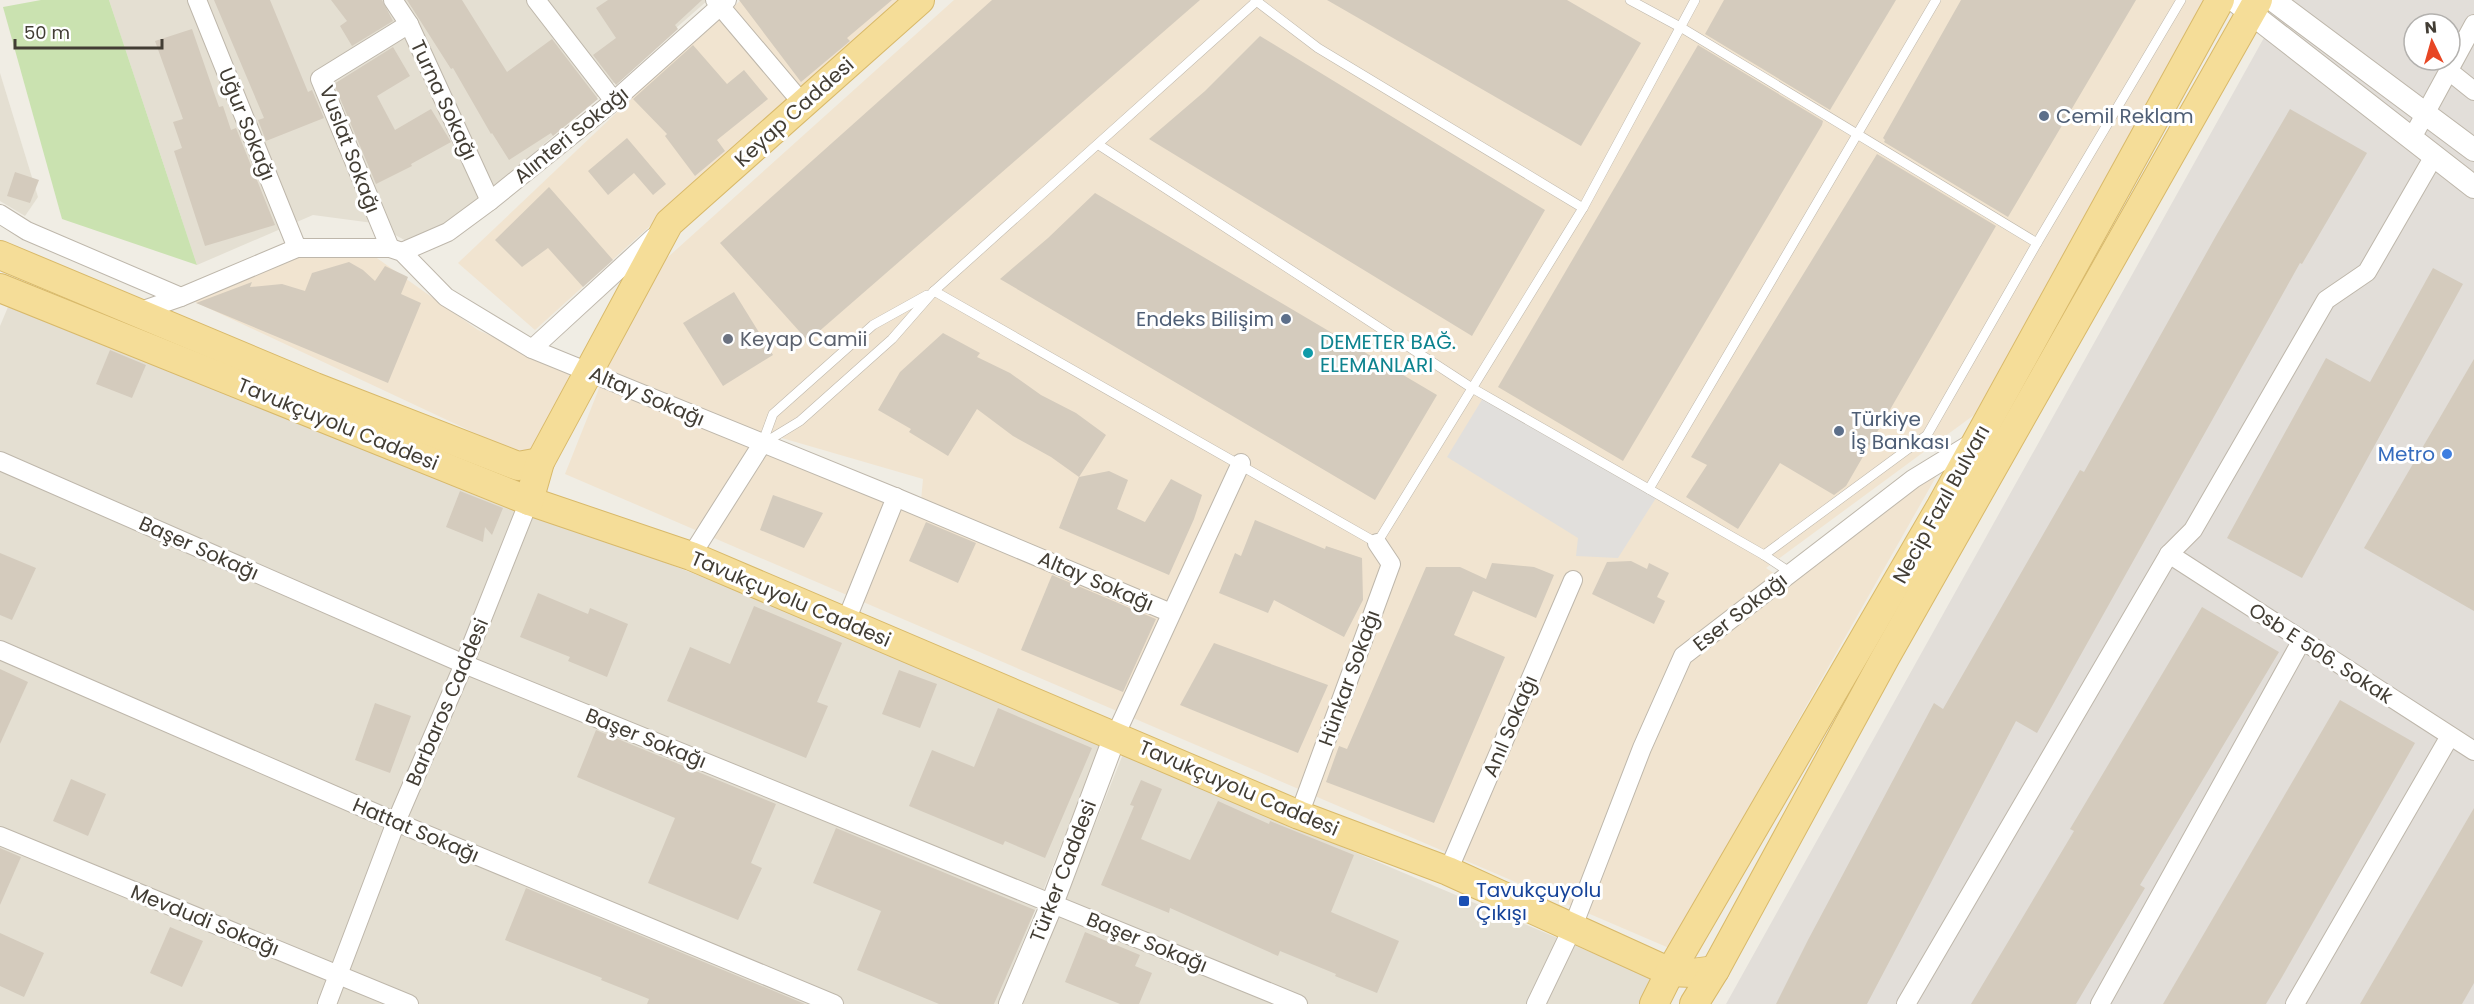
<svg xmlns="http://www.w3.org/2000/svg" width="2474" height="1004" font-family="Poppins,sans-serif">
<rect width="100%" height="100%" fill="#f0ede4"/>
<!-- residential -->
<g fill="#e4dfd2">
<path d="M109,0H708L423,250L373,223L313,215L197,265Z"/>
<path d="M0,73L38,197L25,216L0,201Z"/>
<path d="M8,307L728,587L1102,742L998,1004H0V326Z"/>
<path d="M1123,754L1652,978L1639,1004H1023Z"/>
</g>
<!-- commercial -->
<g fill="#f1e4d0">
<path d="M741,0H900L535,330L458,263L651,80Z"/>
<path d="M954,0H2207L1974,415L1766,568L1778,576L1941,468L1669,948L565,474L600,386L920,512L923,479L737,425L597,367L658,266Z"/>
<path d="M311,250L374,256L478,330L571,372L530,459L191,300Z"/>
</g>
<!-- industrial -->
<path fill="#e2ded9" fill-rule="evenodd" d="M2285,0H2474V1004H1726ZM2414,24H2450V60H2414Z"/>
<!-- green -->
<path fill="#cae2b0" d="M41,0H109L197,265L62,219L3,7Z"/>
<!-- parking -->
<path fill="#e1dfdc" d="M1483,398L1656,498L1618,558L1576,556L1578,538L1447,457Z"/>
<!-- building -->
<g fill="#d4cbbd">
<path d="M214,0H270L308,92L312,90L324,118L266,141L258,120L264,118Z"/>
<path d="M331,0H382L393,21L352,46L340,26L347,21Z"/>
<path d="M407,0H462L507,72L552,39L598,99L553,136L551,133L509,160L492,133L491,134L453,68L451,69Z"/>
<path d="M608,0H702L675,25L678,29L616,85L593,55L616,38L596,8Z"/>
<path d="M739,0H892L847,38L850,41L801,82Z"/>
<path d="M992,0H1200L808,341L720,243Z"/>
<path d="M1327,0H1567L1641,43L1581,146Z"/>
<path d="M1724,0H1896L1830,110L1705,34Z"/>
<path d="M1961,0H2136L2008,217L1884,142L1885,140L1883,138Z"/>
<path d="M192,29L219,107L223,106L231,130L236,128L275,225L205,246L174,151L182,148L173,122L183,119L155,41Z"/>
<path d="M1260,36L1545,210L1472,336L1149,139L1205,91Z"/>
<path d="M693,45L727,84L744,70L768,99L717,140L725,151L695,176L665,136L667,134L633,99Z"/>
<path d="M1698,45L1823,121L1822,125L1623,461L1498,387Z"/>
<path d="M393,47L410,76L377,96L395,130L431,109L451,142L411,164L412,166L376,184L334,84Z"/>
<path d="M2290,109L2367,153L2302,264L2300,263L2037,733L2016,721L1867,1004H1776L1808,940L1934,703L1943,709L2080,470L2084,472L2217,234Z"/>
<path d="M627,138L666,184L653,195L634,173L608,195L588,171Z"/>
<path d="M1877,154L1996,226L1846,486L1834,495L1780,463L1738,529L1686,497L1707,465L1691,457Z"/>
<path d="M15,172L39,180L30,203L7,196Z"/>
<path d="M549,187L613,260L583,287L548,248L522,267L495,240Z"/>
<path d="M1095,193L1437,395L1375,500L1000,279L1048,238Z"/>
<path d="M349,262L363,270L375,281L385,266L408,277L401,294L421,303L388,383L196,303L252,282L250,287L282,284L305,291L312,273Z"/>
<path d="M2433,268L2463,284L2302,578L2227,538L2326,358L2370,382Z"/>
<path d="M734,292L773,355L723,386L683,323Z"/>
<path d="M943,333L980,353L977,357L1010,373L1041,395L1076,413L1106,435L1079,477L1051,457L1013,436L977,409L948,456L909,432L911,429L878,410L900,372Z"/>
<path d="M110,350L146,365L132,398L96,384Z"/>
<path d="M2474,359V611L2364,548Z"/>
<path d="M1109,471L1128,480L1117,509L1145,522L1171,479L1202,495L1194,519L1169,575L1059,528L1079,477Z"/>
<path d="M460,491L503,508L492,535L485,527L483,542L446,527Z"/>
<path d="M773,495L823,513L804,548L760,530Z"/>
<path d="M1255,520L1325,549L1326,546L1362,558L1363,600L1344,637L1274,600L1268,613L1219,593L1235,553L1241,556Z"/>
<path d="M926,522L976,543L958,583L909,561Z"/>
<path d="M0,553L36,568L12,620L0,615Z"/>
<path d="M1631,561L1647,569L1649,563L1669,573L1657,597L1665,601L1654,624L1592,594L1607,562Z"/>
<path d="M1492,563L1534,567L1554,575L1536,618L1473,591L1454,635L1505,657L1434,823L1326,782L1339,746L1347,749L1426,567H1460L1486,579Z"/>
<path d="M1052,575L1156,619L1123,692L1021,650Z"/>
<path d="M538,593L588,614L590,608L628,624L607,677L568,661L570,657L520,637Z"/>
<path d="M754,606L842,643L817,702L828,706L806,758L667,701L690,647L730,664Z"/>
<path d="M2202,607L2279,652L2140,885L2145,888L2076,1004H1971L2074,831L2070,829Z"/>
<path d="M1214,643L1328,685L1298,753L1180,705Z"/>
<path d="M0,669L28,682L0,744Z"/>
<path d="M899,670L937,684L920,728L882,714Z"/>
<path d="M2340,700L2415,743L2282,977L2266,1004H2163Z"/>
<path d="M375,703L411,716L390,773L355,760Z"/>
<path d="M998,708L1092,748L1045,858L1005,841L1003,845L909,806L932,750L974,767Z"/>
<path d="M596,730L776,804L751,863L762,868L738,920L648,883L675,818L577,777Z"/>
<path d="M71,779L106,794L88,836L53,821Z"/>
<path d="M1141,780L1162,789L1141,839L1190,860L1218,801L1269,824L1270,821L1354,855L1331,912L1399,941L1377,993L1335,976L1336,974L1280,951L1278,956L1170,908L1169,913L1101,885L1134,806L1130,805Z"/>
<path d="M2474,808V983L2462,1004H2360Z"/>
<path d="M836,828L1035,910L994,1004H939L857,970L881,911L813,883Z"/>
<path d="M0,848L21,857L0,905Z"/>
<path d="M526,888L805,1004H647L649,999L601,980L602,978L505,940Z"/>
<path d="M170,927L203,941L182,987L150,973Z"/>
<path d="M1085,932L1140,955L1135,966L1152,973L1139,1004H1120L1065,982Z"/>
<path d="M0,933L44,953L24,997L0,986Z"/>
</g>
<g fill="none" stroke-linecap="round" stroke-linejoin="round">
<defs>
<g id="service">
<path d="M1255,0L1318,48L1583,208"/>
<path d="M1630,0L1682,28L2037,243"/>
<path d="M1099,145L1472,388L1764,555L1791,573"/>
<path d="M934,291L1377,543L1583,208L1695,0"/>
<path d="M764,443L800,421L892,339L934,291L1258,0"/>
<path d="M762,444L773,414L873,325L927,295"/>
<path d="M1649,489L1936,0"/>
<path d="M1764,555L1927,435L2037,243L2181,0"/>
</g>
<g id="minor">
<path d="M197,0L297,248"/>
<path d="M393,0L409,24L490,201"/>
<path d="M536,0L614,101"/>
<path d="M715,0L803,104"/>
<path d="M2449,71L2474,91"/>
<path d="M2412,138L2474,24"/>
<path d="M0,214L27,231L181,297"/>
<path d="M390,248L320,79L409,24"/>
<path d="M402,252L448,232L490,201L614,101L727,0"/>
<path d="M135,313L181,297L297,248H390L402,252L446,297L532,349L900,499L1171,613"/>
<path d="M532,349L654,237"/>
<path d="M0,461L464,664L1298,1004"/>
<path d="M2169,554L2474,751"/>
<path d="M691,556L762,444"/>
<path d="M846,621L896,497"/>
<path d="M0,650L396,822L834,1004"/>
<path d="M1115,736L1241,463"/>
<path d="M1299,815L1391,564L1377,543"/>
<path d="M0,836L409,1004"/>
<path d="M1448,871L1573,580"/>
<path d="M327,1004L396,822L464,664L529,501"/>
<path d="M1536,1004L1572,929L1642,748L1683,656L1913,479L1975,441"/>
<path d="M1906,1004L2169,554L2193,530L2326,300L2367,272L2434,156"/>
<path d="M2100,1004L2302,640"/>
<path d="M2295,1004L2450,736"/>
</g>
<g id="tertiary">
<path d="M2234,0L2474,187"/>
<path d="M2273,0L2474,150"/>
<path d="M1010,1004L1052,904L1115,736"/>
</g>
<g id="primary">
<path d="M0,255L315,387L518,466L540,462"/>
<path d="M0,288L529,501L691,556L1299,815L1448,871L1670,972L1692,973L1715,970"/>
<path d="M529,501L540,462L669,223L920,0"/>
<path d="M1654,1004L1670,972L1941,506L2220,0"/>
<path d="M1694,1004L1715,970L1885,658L2258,0"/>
</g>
</defs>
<!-- service casing -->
<use href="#service" stroke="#beb7ab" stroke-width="10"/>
<!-- minor casing -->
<use href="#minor" stroke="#beb7ab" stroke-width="20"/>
<!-- tertiary casing -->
<use href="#tertiary" stroke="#beb7ab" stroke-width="24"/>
<!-- primary casing -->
<use href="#primary" stroke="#d8b96a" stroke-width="30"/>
<!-- service -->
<use href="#service" stroke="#fff" stroke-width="9"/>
<!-- minor -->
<use href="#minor" stroke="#fff" stroke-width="18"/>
<!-- tertiary -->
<use href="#tertiary" stroke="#fff" stroke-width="22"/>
<!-- primary -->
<use href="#primary" stroke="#f5dd98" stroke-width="28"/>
</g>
<!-- markers -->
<g fill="#5c6f8a" stroke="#fff" stroke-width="2">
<circle cx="2044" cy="116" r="6"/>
<circle cx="1286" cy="319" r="6"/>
<circle cx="1839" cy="431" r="6"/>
</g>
<circle fill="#6b7280" stroke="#fff" stroke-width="2" cx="728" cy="339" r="6"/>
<circle fill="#0f9aa8" stroke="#fff" stroke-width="2" cx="1308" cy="353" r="6"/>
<circle fill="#3f7fe0" stroke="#fff" stroke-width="2" cx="2447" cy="454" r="6"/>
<rect fill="#1a4fb4" stroke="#fff" stroke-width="2" x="1458" y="895" width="12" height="12" rx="3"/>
<g text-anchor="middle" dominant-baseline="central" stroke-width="6" stroke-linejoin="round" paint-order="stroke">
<!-- street labels -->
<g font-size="20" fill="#423d34" stroke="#fff">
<text transform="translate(444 100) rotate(65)">Turna Sokağı</text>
<text transform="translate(794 112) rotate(-42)">Keyap Caddesi</text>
<text transform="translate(247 124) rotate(68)">Uğur Sokağı</text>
<text transform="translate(571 135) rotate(-39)">Alınteri Sokağı</text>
<text transform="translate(350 149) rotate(69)">Vuslat Sokağı</text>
<text transform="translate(647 396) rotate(23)">Altay Sokağı</text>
<text transform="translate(338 424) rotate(22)">Tavukçuyolu Caddesi</text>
<text transform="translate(1941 504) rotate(-61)">Necip Fazıl Bulvarı</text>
<text transform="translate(199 548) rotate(24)">Başer Sokağı</text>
<text transform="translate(1096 581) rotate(23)">Altay Sokağı</text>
<text transform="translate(791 599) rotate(23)">Tavukçuyolu Caddesi</text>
<text transform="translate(1740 612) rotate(-38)">Eser Sokağı</text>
<text transform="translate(2321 653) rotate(33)">Osb E 506. Sokak</text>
<text transform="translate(1349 678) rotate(-70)">Hünkar Sokağı</text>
<text transform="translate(447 702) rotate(-67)">Barbaros Caddesi</text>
<text transform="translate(1510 726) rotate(-67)">Anıl Sokağı</text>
<text transform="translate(646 738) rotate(22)">Başer Sokağı</text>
<text transform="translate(1239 788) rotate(23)">Tavukçuyolu Caddesi</text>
<text transform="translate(416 830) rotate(23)">Hattat Sokağı</text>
<text transform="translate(1063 871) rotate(-69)">Türker Caddesi</text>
<text transform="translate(205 920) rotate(22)">Mevdudi Sokağı</text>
<text transform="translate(1147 942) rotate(22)">Başer Sokağı</text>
</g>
<!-- service labels -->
<g font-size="20" fill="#4e5e75" stroke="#fff" text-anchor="start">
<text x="2056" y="116">Cemil Reklam</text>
<text x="1274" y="319" text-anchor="end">Endeks Bilişim</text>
<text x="1851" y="419">Türkiye<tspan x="1851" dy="23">İş Bankası</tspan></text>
</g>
<!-- worship labels -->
<g font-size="20" fill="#5b616d" stroke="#fff" text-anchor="start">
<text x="740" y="339">Keyap Camii</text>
</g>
<!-- culture labels -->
<g font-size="20" fill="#0d838f" stroke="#fff" text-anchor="start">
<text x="1320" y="342">DEMETER BAĞ.<tspan x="1320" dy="23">ELEMANLARI</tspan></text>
</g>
<!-- shop labels -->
<g font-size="20" fill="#366cbe" stroke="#fff" text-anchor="end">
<text x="2435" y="454">Metro</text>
</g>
<!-- transit labels -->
<g font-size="20" fill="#164399" stroke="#fff" text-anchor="start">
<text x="1476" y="890">Tavukçuyolu<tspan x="1476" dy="23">Çıkışı</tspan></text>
</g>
</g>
<!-- north arrow -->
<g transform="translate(2432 42) rotate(355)"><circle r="28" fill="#ffffff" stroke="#b3b1ae" stroke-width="1.5"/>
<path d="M0-4.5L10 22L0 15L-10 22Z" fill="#e74624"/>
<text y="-9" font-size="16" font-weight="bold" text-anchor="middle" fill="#423d34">N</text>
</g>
<!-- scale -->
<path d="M15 39v9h147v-9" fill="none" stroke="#423d34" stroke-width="3"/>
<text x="24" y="39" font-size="18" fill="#423d34" stroke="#ffffff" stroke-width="4.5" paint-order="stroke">50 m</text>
</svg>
